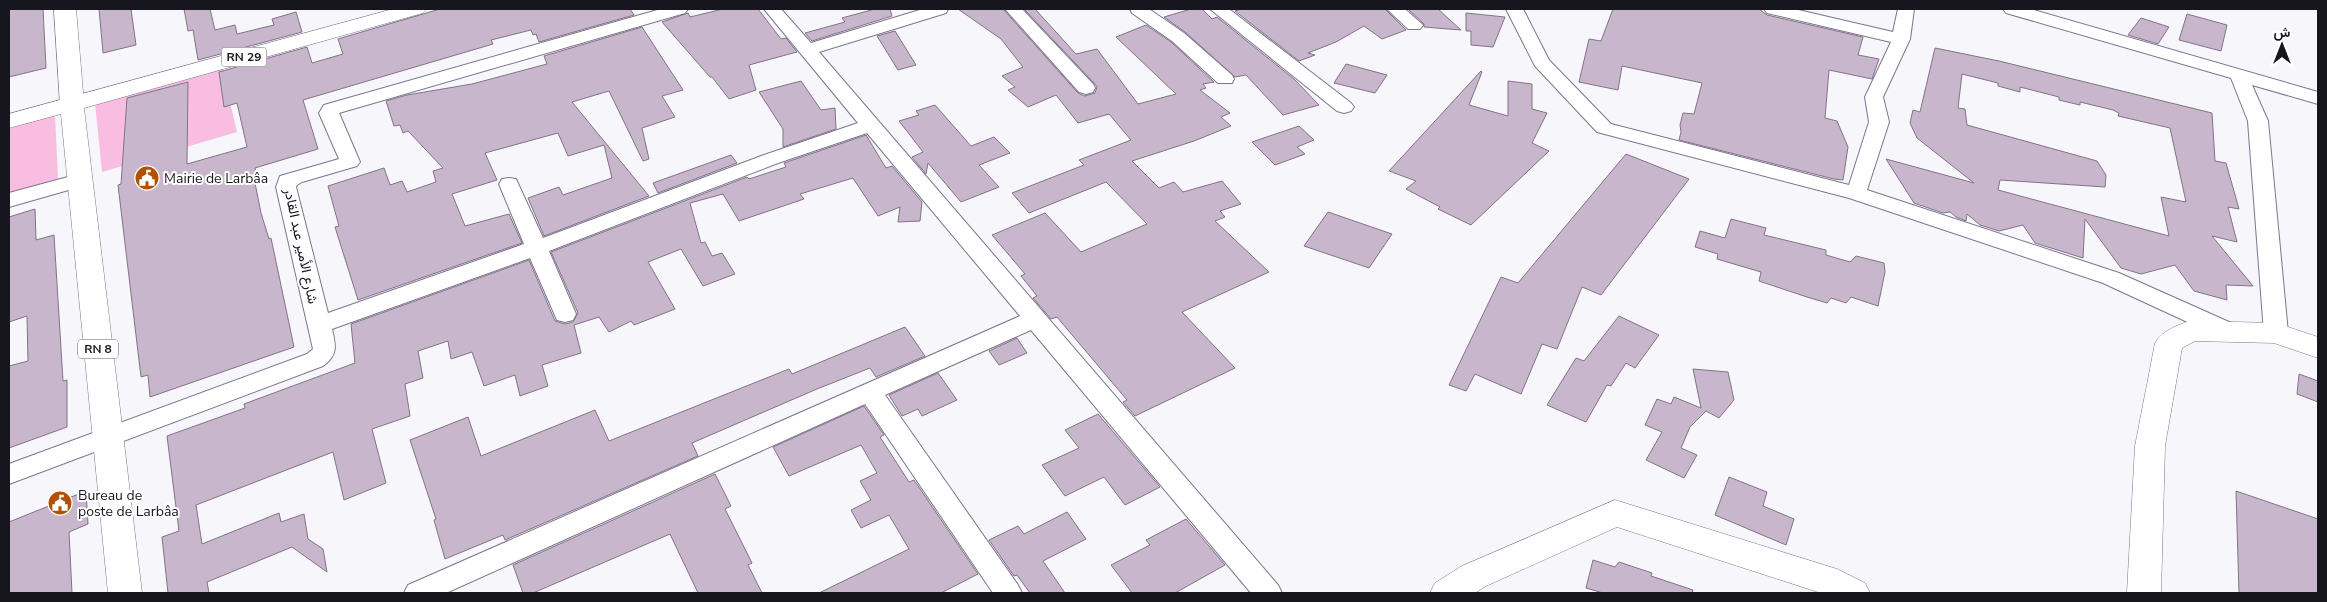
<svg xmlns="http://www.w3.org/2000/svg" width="2327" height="602" font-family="'Nunito Sans',Vazirmatn,sans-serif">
<rect width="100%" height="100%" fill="#f7f6fb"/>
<!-- green -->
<g fill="#f9bde1">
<path d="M222,68L237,132L102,172L95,103Z"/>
<path d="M55,115L58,179L9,193V128Z"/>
</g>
<!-- building -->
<g fill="#c8b7cc" stroke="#827386" fill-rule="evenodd">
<path d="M9,9H43L46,68L9,77Z"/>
<path d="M99,9H131L136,45L103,53Z"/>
<path d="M184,9H210L215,30L235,25L237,34L274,25L272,19L296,12L302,32L198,60L193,30L188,31Z"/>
<path d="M440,9H630L634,15L539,42L536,34L533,35L531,30L491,40L493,44L303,100L318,149L255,168L257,177L254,178L261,213L269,239L271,238L294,347L150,397L148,375L141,377L118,185L121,184L127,98L188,82L187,164L247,147L237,103L224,107L219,72L307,47L312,63L343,54L338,39Z"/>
<path d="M723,9H758L781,39L786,38L797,52L749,65L756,90L729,99L712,77H710L662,22L688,13L690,17Z"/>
<path d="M875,9H890L892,16L812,41L805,33L845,22L842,18Z"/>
<path d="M958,9H1003L1078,93L1085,96L1095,93L1097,87L1094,83L1024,9H1035L1076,54L1097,49L1138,104L1176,94L1116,37L1146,25L1171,42L1214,82L1203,84L1206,88L1200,90L1230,113L1221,117L1231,126L1194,141L1132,161L1159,188L1174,182L1183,192L1222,181L1241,204L1220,211L1225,217L1215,221L1269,272L1182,312L1235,368L1135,416L1123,402L1127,400L1057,317L1051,319L1033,298L1037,296L1021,276L1025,274L992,235L1045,213L1081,252L1147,224L1106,182L1029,213L1012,193L1084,165L1079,160L1131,140L1109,114L1078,123L1056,95L1028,107L1008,90L1015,87L1002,76L1023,67L1001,39Z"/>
<path d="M1191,9H1202L1212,19L1217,17L1294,79L1319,105L1283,115L1246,75L1235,77L1185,32L1164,17Z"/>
<path d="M1241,9H1385L1406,30L1382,39L1364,26L1336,42L1308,53L1315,55L1299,61L1235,11Z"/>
<path d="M1408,9H1438L1461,30L1424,27V24Z"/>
<path d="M1613,9H1759L1767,15L1863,37L1858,55L1879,59L1872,79L1829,70L1825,118L1837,121L1848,147L1843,180L1834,179L1679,140L1681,132L1680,125L1683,113L1694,114L1702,83L1622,66L1618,90L1579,82L1589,39L1601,41Z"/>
<path d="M1466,13L1505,17L1493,47L1471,45V31H1466Z"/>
<path d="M2187,14L2227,25L2221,51L2179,40Z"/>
<path d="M2141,18L2169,27L2158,44L2128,35Z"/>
<path d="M642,27L683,90L662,96L675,117L642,128L649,159L643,161L609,91L572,102L649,196L544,236L528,198L559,187L563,195L612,178L604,145L568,156L558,133L485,153L497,180L452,194L465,226L509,214L522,243L358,300L335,227L339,226L328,186L384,168L390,185L402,181L407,192L436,182L433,171L443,168L408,131L403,133L400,125L394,126L386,101L407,95L472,84L547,64L544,56Z"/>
<path d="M895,31L916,65L898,70L877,36Z"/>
<path d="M1935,48L1999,61L2212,113L2215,161L2226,163L2239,209L2228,207L2237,242L2212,236L2253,286L2226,285L2227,300L2194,291L2175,265L2141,274L2121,268L2085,219L2083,258L2035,243L2023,225L1999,231L1980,225L1967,214L1966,221L1956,217L1950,212L1943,213L1914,203L1886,159L1974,183L1917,138L1910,123L1913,110L1920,112ZM1962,74L1998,83V86L2020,92V87L2059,97V100L2080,105V102L2113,110L2119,113L2118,116L2170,128L2186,202L2161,197L2169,236L1998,190L2000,180L2105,187L2106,175L2097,161L1967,125L1965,109L1958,108Z"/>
<path d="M1346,64L1387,75L1375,93L1334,83Z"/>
<path d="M1481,71L1482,72L1469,105L1508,116V81L1532,84V109L1547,113L1532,143L1549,151L1471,225L1438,209L1440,207L1406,189L1416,181L1389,171Z"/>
<path d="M801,81L821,110L835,108L836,129L783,147V129L759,92Z"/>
<path d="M935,105L971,146L994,137L1010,153L979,165L999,187L961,202L928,163L926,174L912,157L923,152L899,121L919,115L916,111Z"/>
<path d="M1299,126L1314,140L1297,147L1305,154L1275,165L1252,142Z"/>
<path d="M866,135L886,168L892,166L922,202L920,221L898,222L900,207L878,216L853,178L800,194L804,199L739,221L723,194L690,203L701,243L705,242L712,256L722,253L735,274L703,286L681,249L648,262L675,309L634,325L631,321L609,332L599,317L574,325L581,353L542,365L548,386L520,396L515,375L484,386L472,352L451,359L448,341L418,351L423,378L405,384L410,416L372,429L386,483L344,500L333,452L196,505L202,544L279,513L281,522L304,514L308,539L323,549L327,572L292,547L207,582L209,593H168L162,537L179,531L167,436L245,408L244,404L355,363L351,324L529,260L555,321L565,324L573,322L578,313L551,252L747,177L749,179L786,167L784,163Z"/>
<path d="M1626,154L1689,179L1601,295L1582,287L1557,349L1542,344L1521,394L1475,374L1466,391L1449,385L1501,277L1518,283Z"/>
<path d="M731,155L737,163L658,193L653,183Z"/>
<path d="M35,209L36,240L54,235L63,381L67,380V427L9,448V366L28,361L27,316L9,322V217Z"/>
<path d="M1328,212L1392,234L1369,268L1304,246Z"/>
<path d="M1731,219L1766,228L1764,235L1826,250V255L1850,262L1856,256L1884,263L1885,272L1878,306L1851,297L1846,303L1831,298L1827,303L1807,297L1759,281L1761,272L1717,259L1718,254L1695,247L1700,231L1725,238Z"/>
<path d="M1619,316L1659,335L1635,368L1626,363L1611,386L1607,385L1586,422L1547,405L1576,358L1584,361Z"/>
<path d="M905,327L925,356L876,377L870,368L817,389L692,443L698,456L505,540L503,535L445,559L434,520L436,519L410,440L468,417L481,456L595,410L609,441L789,369L792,374Z"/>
<path d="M1017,338L1027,353L999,365L989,351Z"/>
<path d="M1693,369L1728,372L1734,400L1719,418L1706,411L1690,427L1681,448L1697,455L1684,478L1646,460L1662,432L1645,425L1657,399L1671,404L1674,397L1701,408Z"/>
<path d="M938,373L957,400L922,416L918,409L902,416L889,395Z"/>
<path d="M2299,374L2318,381V402L2297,394Z"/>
<path d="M864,406L884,435L880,437L909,482L914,480L978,574L941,593H819L909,549L889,515L861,528L851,510L871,500L860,481L877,473L861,445L789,476L773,447Z"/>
<path d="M1098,414L1160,487L1125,505L1104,477L1065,496L1042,465L1079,448L1065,430Z"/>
<path d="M715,474L731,506L725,509L752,563L748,565L762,593H698L670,534L533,593H523L513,565Z"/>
<path d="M1729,477L1767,492L1763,506L1794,519L1786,545L1715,515Z"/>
<path d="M86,491L88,524L69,532L72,593H9V522Z"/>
<path d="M2236,491L2318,519V593H2239Z"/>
<path d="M1067,512L1086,539L1043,561L1065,593H1030L1017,575L1014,576L989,540L1018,526L1024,534Z"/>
<path d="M1186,519L1225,565L1175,593H1132L1111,565L1150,545L1146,540Z"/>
<path d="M1593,560L1615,567L1619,562L1652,573L1651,576L1693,590L1692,593H1603L1586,588Z"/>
</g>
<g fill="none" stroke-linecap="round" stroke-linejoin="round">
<defs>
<g id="minor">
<path d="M661,9H688L685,13L339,113L360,162L357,166L302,182L297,185L296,187L328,313L524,244L499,184L502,179L509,178L516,179L543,238L764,155L858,123L764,9H781L811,43L923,9H948L946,13L819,52L1278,585L1282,593H1251L1031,330L885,395L1018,585L1022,593H993L865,404L446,593H404L408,585L1020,316L867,133L778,163L549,251L576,314L573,320L565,322L557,320L530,258L332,329C336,346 338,355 323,366L9,484V464L307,354L313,349L276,187L280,176L339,159L319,113L324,105Z"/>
<path d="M1005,9H1022L1093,84L1095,88L1093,92L1086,94L1079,92Z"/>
<path d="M1130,9H1149L1184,33L1232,75L1234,79L1232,83H1218L1172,41L1132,13Z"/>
<path d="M1210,9H1229L1351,103L1354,107L1351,111L1344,113L1337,111Z"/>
<path d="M1387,9H1405L1423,25L1420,29H1408Z"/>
<path d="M1506,9H1523L1549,60L1611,124L1849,185L1869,122L1865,97L1891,42L1767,13L1764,9H1794L1893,32L1898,9H1914L1910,39L1883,97L1889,122L1867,190L2119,273L2238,326L2242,332L2238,338L2230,340L2222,338L2103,283L1849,198L1597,132L1535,66Z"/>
<path d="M2003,9H2030L2318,92V104L2252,85L2268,121L2288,333L2284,339L2276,341L2268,339L2264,333L2248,121L2231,78L2006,13Z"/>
<path d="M79,174L86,175L89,180L86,185L9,207V193Z"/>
</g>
<g id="tertiary">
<path d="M2190,321L2276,323L2318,337V358L2274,343L2195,341L2182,348L2165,446L2161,593H2127L2135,446L2155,343C2162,331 2177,325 2190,321Z"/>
<path d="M1615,500L1837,569L1865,583L1870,593H1821L1617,527L1486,586L1475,593H1430L1435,583L1462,566Z"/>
</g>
<path id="secondary" d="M54,9H76L84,104L80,109L72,111L64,109L60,104Z"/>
<path id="primary" d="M393,9H427L423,13L84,108L142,593H108L61,114L9,128V114Z"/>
</defs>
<!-- minor casing -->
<use href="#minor" stroke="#7c768d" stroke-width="2"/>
<!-- tertiary casing -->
<use href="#tertiary" stroke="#7c768d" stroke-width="1"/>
<!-- secondary casing -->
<use href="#secondary" stroke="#7c768d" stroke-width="1"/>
<!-- primary casing -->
<use href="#primary" stroke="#7c768d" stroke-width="1"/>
<!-- minor -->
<use href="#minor" fill="#fff" fill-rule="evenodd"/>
<!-- tertiary -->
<use href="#tertiary" fill="#fff" fill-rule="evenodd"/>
<!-- secondary -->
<use href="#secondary" fill="#fff" fill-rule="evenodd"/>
<!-- primary -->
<use href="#primary" fill="#fff" fill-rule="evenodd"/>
</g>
<!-- icons -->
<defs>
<symbol id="civic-disc" viewBox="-11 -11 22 22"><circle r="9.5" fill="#b05100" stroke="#fff"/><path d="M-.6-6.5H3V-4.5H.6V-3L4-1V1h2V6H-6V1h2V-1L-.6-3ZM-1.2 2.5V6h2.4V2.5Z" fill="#fff"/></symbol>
</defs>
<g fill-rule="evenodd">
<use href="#civic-disc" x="133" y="164" width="28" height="28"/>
<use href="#civic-disc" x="46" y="489" width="28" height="28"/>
</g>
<g text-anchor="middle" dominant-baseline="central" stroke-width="4" stroke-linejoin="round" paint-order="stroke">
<!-- shield labels -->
<g fill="#fff" stroke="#5d5b62" stroke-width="1">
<rect x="221.5" y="47.5" width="45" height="19" rx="4"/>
<rect x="78" y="339.5" width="40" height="19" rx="4"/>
</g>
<g font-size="12" font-weight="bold" fill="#17151e">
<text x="244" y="57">RN 29</text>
<text x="98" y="349">RN 8</text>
</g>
<!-- poi labels -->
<g font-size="14" fill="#17151e" stroke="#fff" text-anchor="start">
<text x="164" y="178">Mairie de Larbâa</text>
<text x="78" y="495">Bureau de<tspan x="78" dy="16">poste de Larbâa</tspan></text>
</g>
<!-- street labels -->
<g font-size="14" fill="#17151e" stroke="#fff">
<text transform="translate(301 246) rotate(78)">شارع الأمير عبد القادر</text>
</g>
</g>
<!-- border -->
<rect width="2327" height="602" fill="none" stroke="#17151e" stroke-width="20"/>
<!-- north arrow -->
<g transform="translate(2282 45)" stroke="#ffffff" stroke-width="4" paint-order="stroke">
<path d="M0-4L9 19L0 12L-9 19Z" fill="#17151e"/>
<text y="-8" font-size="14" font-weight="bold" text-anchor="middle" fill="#17151e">ش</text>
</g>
</svg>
